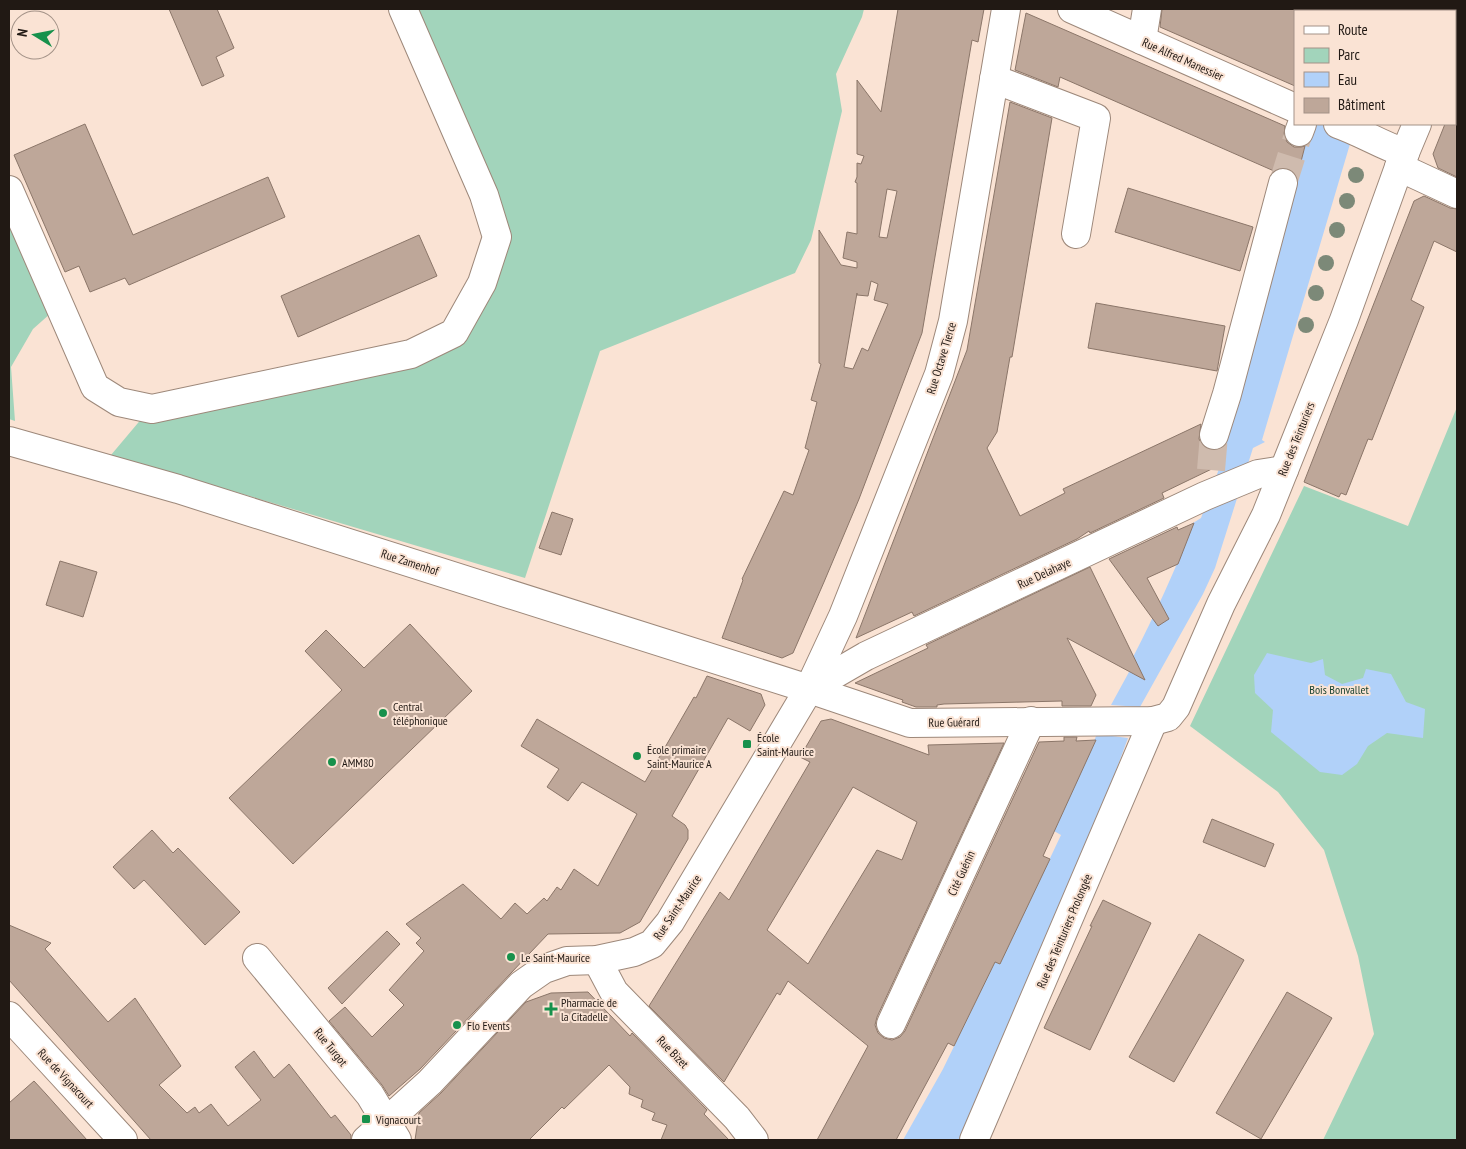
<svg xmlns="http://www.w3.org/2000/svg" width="1466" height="1149" font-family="'PT Sans Narrow',sans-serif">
<rect width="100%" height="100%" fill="#fae3d4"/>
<!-- green -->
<g fill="#a2d4bb">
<path d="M413,9H864L862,17L836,74L842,111L811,240L795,273L600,351L525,578L111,455L143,417L415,361L505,246Z"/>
<path d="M9,208L51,313L33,329L11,367L15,421L9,419Z"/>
<path d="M1457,407V1140H1323L1374,1034L1358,956L1324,850L1278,792L1190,726L1304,486L1408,526Z"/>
</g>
<!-- water -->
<g fill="#b1d1f9">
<path d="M1315,124H1347L1343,141L1350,144L1262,440L1265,442L1253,448L1215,568L1203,594L1140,707L1111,705L1135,661L1133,657C1155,615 1174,572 1192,528L1190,525L1201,518L1220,466L1215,455L1229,430L1308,136L1312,138Z"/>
<path d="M1267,653L1311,663L1323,659L1325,675L1342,684L1363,678L1366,669L1391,674L1406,702L1425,709L1423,738L1387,733L1368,746L1357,764L1342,775L1320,772L1271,732L1273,710L1255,693L1254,675Z"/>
<path d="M1097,734L1128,738L1078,874L988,1078L959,1140H903L943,1069L995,962L1000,964L1061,835L1054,831Z"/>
</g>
<!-- building -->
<g fill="#bea799" stroke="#8b7669" fill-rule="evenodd">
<path d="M169,9H217L234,48L216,57L224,76L202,86Z"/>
<path d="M898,9H984L978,42L972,40L922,333L859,499L824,582L793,653L782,658L722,638L743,580L742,579L784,491L793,495L809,450L805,448L817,402L811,400L821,364L819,363V230L841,265L857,268V262L843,258L847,232L857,234V183L855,182L857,177V163L861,164L864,156L857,154V80L881,112ZM887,189L897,191L887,238L879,237ZM871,281L878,284L874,300L888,304L868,351L862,348L853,369L844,367L857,293V295L868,296Z"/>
<path d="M1162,9H1295V86L1160,27Z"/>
<path d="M1026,13L1285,126L1284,135L1287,142L1294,147H1301L1305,146L1297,177L1294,172L1287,168H1279L1274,171L1060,77L1058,87L1015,70Z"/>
<path d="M1456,95H1457V177L1438,168L1433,154L1445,124H1455Z"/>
<path d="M1010,102L1052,118L1012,357H1010L997,432L987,448L1020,516L1065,493L1063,489L1201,424L1199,439L1203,446L1209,450H1213L1220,465L1162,493L1164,498L1090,533L1089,531L1077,539L914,616L912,612L856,638L967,350Z"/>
<path d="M85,124L133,235L268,177L285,217L129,285L125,278L90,292L79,266L65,272L14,155Z"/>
<path d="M1128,188L1253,227L1240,271L1115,232Z"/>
<path d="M1424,196L1450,208L1457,209V252L1434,241L1411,300L1424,307L1372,440L1368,439L1346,495L1341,493L1339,497L1304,482L1414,201Z"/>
<path d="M419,235L437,276L298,337L281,296Z"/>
<path d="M1096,303L1225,326L1217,371L1088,348Z"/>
<path d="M552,512L573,519L561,555L539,548Z"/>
<path d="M1194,523L1178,564L1147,578L1169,619L1158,626L1109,559L1177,527L1178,530Z"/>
<path d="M60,561L97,572L83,617L46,605Z"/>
<path d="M1090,567L1145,680L1067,638L1096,695L1091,706H1062V701L944,704L937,705V707H916L902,702L903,700L897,698L855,683L928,648L926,645Z"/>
<path d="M410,624L472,691L293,864L229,798L342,690L305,651L326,630L364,668Z"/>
<path d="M707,676L761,694L765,705L750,731L728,718L672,816L685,825L688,830V839L640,922L620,933L548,934L420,1069L389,1096L382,1085L329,1021L345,1007L372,1037L404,1005L389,990L424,951L416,943L421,938L406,924L463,884L501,919L515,903L527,914L544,898L547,901L557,887L561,890L574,869L598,886L637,814L582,782L568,801L547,787L559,769L521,746L537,719L645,782L694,697L696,698Z"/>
<path d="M831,719L929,755L928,745L1004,743L877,1017L875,1025L878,1033L884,1038L892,1040L900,1037L905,1031L1039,742L1064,741V737H1077L1076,741L1096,740L1043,856L1050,859L1000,964L995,962L954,1046L948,1043L896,1140H817L868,1046L788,981L780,995L777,993L724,1082L649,1006L720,892L729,900L810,762L800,757L821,721ZM853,787L917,822L902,860L877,850L808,964L767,930Z"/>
<path d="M1212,819L1274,844L1265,867L1203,842Z"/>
<path d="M152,830L173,853L178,848L240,912L205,945L144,880L134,889L113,867Z"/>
<path d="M1103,900L1151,923L1090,1050L1044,1028L1092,926H1090Z"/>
<path d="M9,925L51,943L45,949L108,1022L135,998L181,1066L159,1085L187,1113L195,1107L199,1113L211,1104L228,1126L261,1100L235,1067L254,1051L274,1078L289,1064L331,1118L335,1115L351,1135V1140H151L9,980Z"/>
<path d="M387,931L400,944L342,1004L328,988Z"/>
<path d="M1199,934L1244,960L1174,1082L1129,1057Z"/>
<path d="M588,992L630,1036L632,1033L707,1110L704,1114L729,1140H661L667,1125L652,1120L655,1113L641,1107L643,1100L629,1094L630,1087L609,1065L564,1109L562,1107L529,1140H415L419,1113L441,1093L526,1002L551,993Z"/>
<path d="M1287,992L1332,1018L1261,1139L1216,1113Z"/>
<path d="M34,1081L46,1094L87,1140H9V1103Z"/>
</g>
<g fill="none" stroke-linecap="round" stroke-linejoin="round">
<!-- minor-tunnel -->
<g stroke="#cfbbae" stroke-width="28" stroke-dasharray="28 14" stroke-linecap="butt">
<path d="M1283,183L1299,132"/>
<path d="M1211,470L1214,435"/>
</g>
<defs>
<g id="minor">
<path d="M1072,9L1295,108"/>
<path d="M1455,26L1457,19"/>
<path d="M1142,40L1147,9"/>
<path d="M994,79L1096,118L1076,234"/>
<path d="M1338,124C1361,132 1381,145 1405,153"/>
<path d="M1299,132L1302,124"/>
<path d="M1399,167L1457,194"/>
<path d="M9,190L95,387L119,402L152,409L411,354L454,333L482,283L497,237L484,195L403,9"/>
<path d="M1214,435L1227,394L1283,183"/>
<path d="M9,441L178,489L809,689L910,723L1153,721L1168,717L1176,707L1221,604L1266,515L1344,320L1399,167L1417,124"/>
<path d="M809,689L866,656L1205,496L1258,474L1284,470"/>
<path d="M257,958L370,1095L397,1140"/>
<path d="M597,960L614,992L737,1118L754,1140"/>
<path d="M9,1016L123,1140"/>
<path d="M891,1024L1031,721"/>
<path d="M366,1140L430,1082L521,985L544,969L567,961L597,960L634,952L652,944L670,922L809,689L843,616L939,374L953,321L1006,9"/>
<path d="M974,1140L1153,721"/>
</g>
</defs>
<!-- minor casing -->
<use href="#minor" stroke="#9d887a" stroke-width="30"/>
<!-- minor -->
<use href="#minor" stroke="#fff" stroke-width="28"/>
</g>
<!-- trees -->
<g fill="#7c8978">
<circle cx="1356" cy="175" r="8"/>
<circle cx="1347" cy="201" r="8"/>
<circle cx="1337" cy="230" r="8"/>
<circle cx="1326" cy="263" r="8"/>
<circle cx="1316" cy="293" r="8"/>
<circle cx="1306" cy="325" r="8"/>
</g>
<!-- markers -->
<g fill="#17914c" stroke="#fae3d4" stroke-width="2">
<circle cx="383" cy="713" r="5"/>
<rect x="742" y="739" width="10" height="10" rx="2.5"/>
<circle cx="637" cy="756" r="5"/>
<circle cx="332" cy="762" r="5"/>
<circle cx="511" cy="957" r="5"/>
<path d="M548.5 1001.5h5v5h5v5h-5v5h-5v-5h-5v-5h5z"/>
<circle cx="457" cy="1025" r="5"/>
<rect x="361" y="1114" width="10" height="10" rx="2.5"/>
</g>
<g text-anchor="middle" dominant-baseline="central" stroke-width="4" stroke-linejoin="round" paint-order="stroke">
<!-- street labels -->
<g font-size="12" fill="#211914" stroke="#fae3d4">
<text transform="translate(1183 59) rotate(24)">Rue Alfred Manessier</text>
<text transform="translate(941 358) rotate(-73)">Rue Octave Tierce</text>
<text transform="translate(1296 439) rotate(-68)">Rue des Teinturiers</text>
<text transform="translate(410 562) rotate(18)">Rue Zamenhof</text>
<text transform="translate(1044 573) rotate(-25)">Rue Delahaye</text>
<text transform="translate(954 722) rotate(-1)">Rue Guérard</text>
<text transform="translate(961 873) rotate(-65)">Cité Guénin</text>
<text transform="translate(677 907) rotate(-56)">Rue Saint-Maurice</text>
<text transform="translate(1064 931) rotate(-67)">Rue des Teinturiers Prolongée</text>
<text transform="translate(331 1047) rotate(51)">Rue Turgot</text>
<text transform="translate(673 1052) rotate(46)">Rue Bizet</text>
<text transform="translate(66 1078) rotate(47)">Rue de Vignacourt</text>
</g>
<!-- park labels -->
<g font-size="12" fill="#143f2d" stroke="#fae3d4">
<text x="1339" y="689">Bois Bonvallet</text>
</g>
<!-- poi labels -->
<g font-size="12" fill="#211914" stroke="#fae3d4" text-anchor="start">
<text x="393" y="706">Central<tspan x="393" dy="14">téléphonique</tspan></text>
<text x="757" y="737">École<tspan x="757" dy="14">Saint-Maurice</tspan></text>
<text x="647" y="749">École primaire<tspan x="647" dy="14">Saint-Maurice A</tspan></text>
<text x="342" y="762">AMM80</text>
<text x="521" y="957">Le Saint-Maurice</text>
<text x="561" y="1002">Pharmacie de<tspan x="561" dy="14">la Citadelle</tspan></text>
<text x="467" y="1025">Flo Events</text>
<text x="376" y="1119">Vignacourt</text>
</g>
</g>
<!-- border -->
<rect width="1466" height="1149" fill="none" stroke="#211914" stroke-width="20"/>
<!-- legend -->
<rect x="1294" y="10" width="162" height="115" fill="#fae3d4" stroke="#a39287"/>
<rect x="1304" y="26" width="25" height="8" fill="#ffffff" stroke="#a39287"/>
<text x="1338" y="35" font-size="15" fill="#211914">Route</text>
<rect x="1304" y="48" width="25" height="15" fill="#a2d4bb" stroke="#a39287"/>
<text x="1338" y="60" font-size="15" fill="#211914">Parc</text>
<rect x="1304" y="72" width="25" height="15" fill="#b1d1f9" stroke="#a39287"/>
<text x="1338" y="85" font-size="15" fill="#211914">Eau</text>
<rect x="1304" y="98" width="25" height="15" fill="#bea799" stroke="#a39287"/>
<text x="1338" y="110" font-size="15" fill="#211914">Bâtiment</text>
<!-- north arrow -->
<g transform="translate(35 35) rotate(280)"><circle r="24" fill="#fae3d4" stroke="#a39287"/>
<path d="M0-4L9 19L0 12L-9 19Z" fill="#17914c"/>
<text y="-8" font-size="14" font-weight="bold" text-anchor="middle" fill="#211914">N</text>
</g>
</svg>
